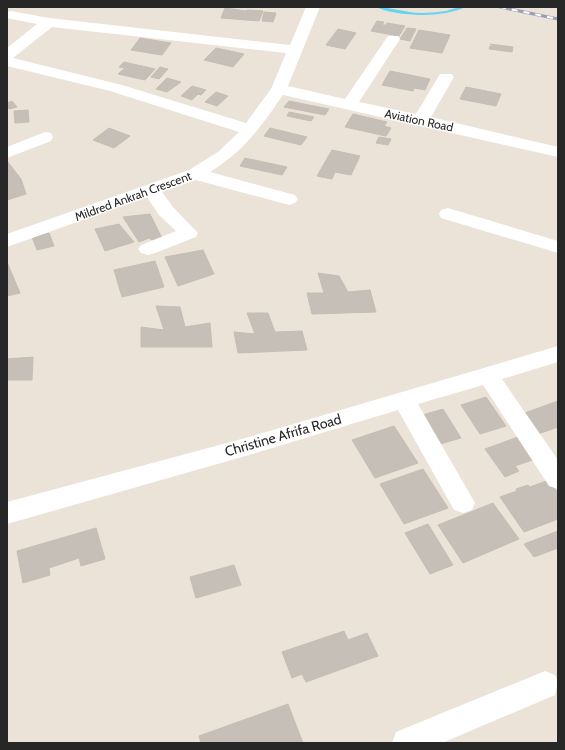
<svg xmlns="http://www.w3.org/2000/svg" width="565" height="750" font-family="Cabin,sans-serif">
<rect width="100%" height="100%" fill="#ebe2d8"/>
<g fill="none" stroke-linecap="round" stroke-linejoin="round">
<!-- stream -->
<path fill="#65d3f2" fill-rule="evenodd" d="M376,7C391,7 406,13 421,13C429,13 438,12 446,11C452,9 458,7 465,7C444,18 397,17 376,7Z"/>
</g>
<!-- building -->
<g fill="#c6bfb8" stroke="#c6beb2">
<path d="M225,8L246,11L247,10L263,11L259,21L221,18Z"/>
<path d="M264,12L276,13L273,22L262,21Z"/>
<path d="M377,21L384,22L382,25H386L387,23L405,26L399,36L371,31Z"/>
<path d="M407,28L416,29L410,41L400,39Z"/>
<path d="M338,29L356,33L345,49L326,45Z"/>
<path d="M419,30L450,35L442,53L410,48Z"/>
<path d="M140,38L171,43L162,55L131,50Z"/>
<path d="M490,44L513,47L512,52L489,49L490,46L495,47Z"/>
<path d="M216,48L244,54L233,67L204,60Z"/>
<path d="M124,62L155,69L145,80L118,74L125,68L119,67Z"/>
<path d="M160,67L168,69L159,79L151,77Z"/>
<path d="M390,71L430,79L425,90L414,88L413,91L382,85Z"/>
<path d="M167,78L181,82L167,92L156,89Z"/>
<path d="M192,86L206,90L201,95L198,94L192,100L181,96Z"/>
<path d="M466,87L501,94L496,106L460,99Z"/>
<path d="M216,92L228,96L217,106L205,102Z"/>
<path d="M12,101L17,107L9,109L7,103Z"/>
<path d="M289,101L329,109L325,115L284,107Z"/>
<path d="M28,110L29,122L15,123L14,111Z"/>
<path d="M289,112L314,117L311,121L287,116Z"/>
<path d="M353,114L387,122L384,126L391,128L386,136L345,127Z"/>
<path d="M109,128L130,136L114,148L93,140Z"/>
<path d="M270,128L307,137L301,145L264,136Z"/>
<path d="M379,137L391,139L388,145L376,143Z"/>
<path d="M332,150L360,156L351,175L335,172L332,179L317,176Z"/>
<path d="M245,158L287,167L282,175L240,166Z"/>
<path d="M7,161L21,179L26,194L7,200Z"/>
<path d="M150,214L162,238L152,240L149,238L139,242L123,217Z"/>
<path d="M119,224L134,242L105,251L95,229Z"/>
<path d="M49,233L54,246L37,250L32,237Z"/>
<path d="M203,250L214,274L178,286L165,257Z"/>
<path d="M155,261L164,287L122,297L114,270Z"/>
<path d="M7,262L20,293L7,296Z"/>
<path d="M318,273L339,276L348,292L370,290L376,312L312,314L307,293H324Z"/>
<path d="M156,306L180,307L185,327L210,323L212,347H141V327L164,330Z"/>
<path d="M247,313H268L275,332L302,331L307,350L238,353L234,332L255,334Z"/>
<path d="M33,357L32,380H7V359Z"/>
<path d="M486,397L506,426L480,434L461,405Z"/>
<path d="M558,401V427L535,435L519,415Z"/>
<path d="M443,409L461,438L440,444L423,415Z"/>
<path d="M394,426L418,463L375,478L352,440Z"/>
<path d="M518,437L535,459L515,466L519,471L505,477L485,449Z"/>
<path d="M423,469L448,508L404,524L380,484Z"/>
<path d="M549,480L558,493V519L524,532L500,497L517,491L516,489L528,485L530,487Z"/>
<path d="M493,503L519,539L463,563L438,525Z"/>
<path d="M428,524L453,565L430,574L405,533Z"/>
<path d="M96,528L105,559L81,566L79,558L49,568L50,575L23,583L17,551Z"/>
<path d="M558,531V548L534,557L524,544Z"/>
<path d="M234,565L241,585L196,598L190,577Z"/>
<path d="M344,631L348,640L367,633L378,656L306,682L302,674L292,678L282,652Z"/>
<path d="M288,704L303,743H201L199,736Z"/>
</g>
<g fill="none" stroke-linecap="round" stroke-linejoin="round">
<!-- minor -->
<g fill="#fff" fill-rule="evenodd">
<path d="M306,7H320L288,86L345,99L388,36H398L400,39L359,102L416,114L440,74H452L454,77L431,117L558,147V157L283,95C260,128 245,150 210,172L295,195L298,199L295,203L289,205L196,180L162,192L173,207L198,233L196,237L155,253L148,255L141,253L138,249L141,245L176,231L159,215L147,197L7,247V234L189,170L218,152L239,132L110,91L7,66V48L37,24L7,18V12L11,11L49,18L290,45ZM52,27L286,53L271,89L246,123L122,85L13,58Z"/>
<path d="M45,132L51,133L53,137L51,141L7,158V147Z"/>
<path d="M448,208L558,241V253L441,218L439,214L441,210Z"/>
<path d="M558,346V362L502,379L558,460V489L549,486L483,385L418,404L475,503L472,510L463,513L454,510L398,410L249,455L7,524V502L249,437Z"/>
<path d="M545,671L555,675L558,682L555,695L442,743H392L396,732Z"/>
</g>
<defs>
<path id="rail" d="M500,7L558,19"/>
</defs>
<!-- rail casing -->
<use href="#rail" stroke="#9b9fb3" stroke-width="3"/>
<!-- rail -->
<use href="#rail" stroke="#fff" stroke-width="2" stroke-dasharray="6" stroke-linecap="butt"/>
</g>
<g text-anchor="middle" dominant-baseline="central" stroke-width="3" stroke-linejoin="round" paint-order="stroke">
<!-- far-street labels -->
<g font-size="12" fill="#272727" stroke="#fff">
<text transform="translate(419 120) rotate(12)">Aviation Road</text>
<text transform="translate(133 196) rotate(-20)">Mildred Ankrah Crescent</text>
</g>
<!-- street labels -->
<g font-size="14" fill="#272727" stroke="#fff">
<text transform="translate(283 435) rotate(-16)">Christine Afrifa Road</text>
</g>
</g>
<!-- border -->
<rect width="565" height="750" fill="none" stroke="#272727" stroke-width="16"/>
</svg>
